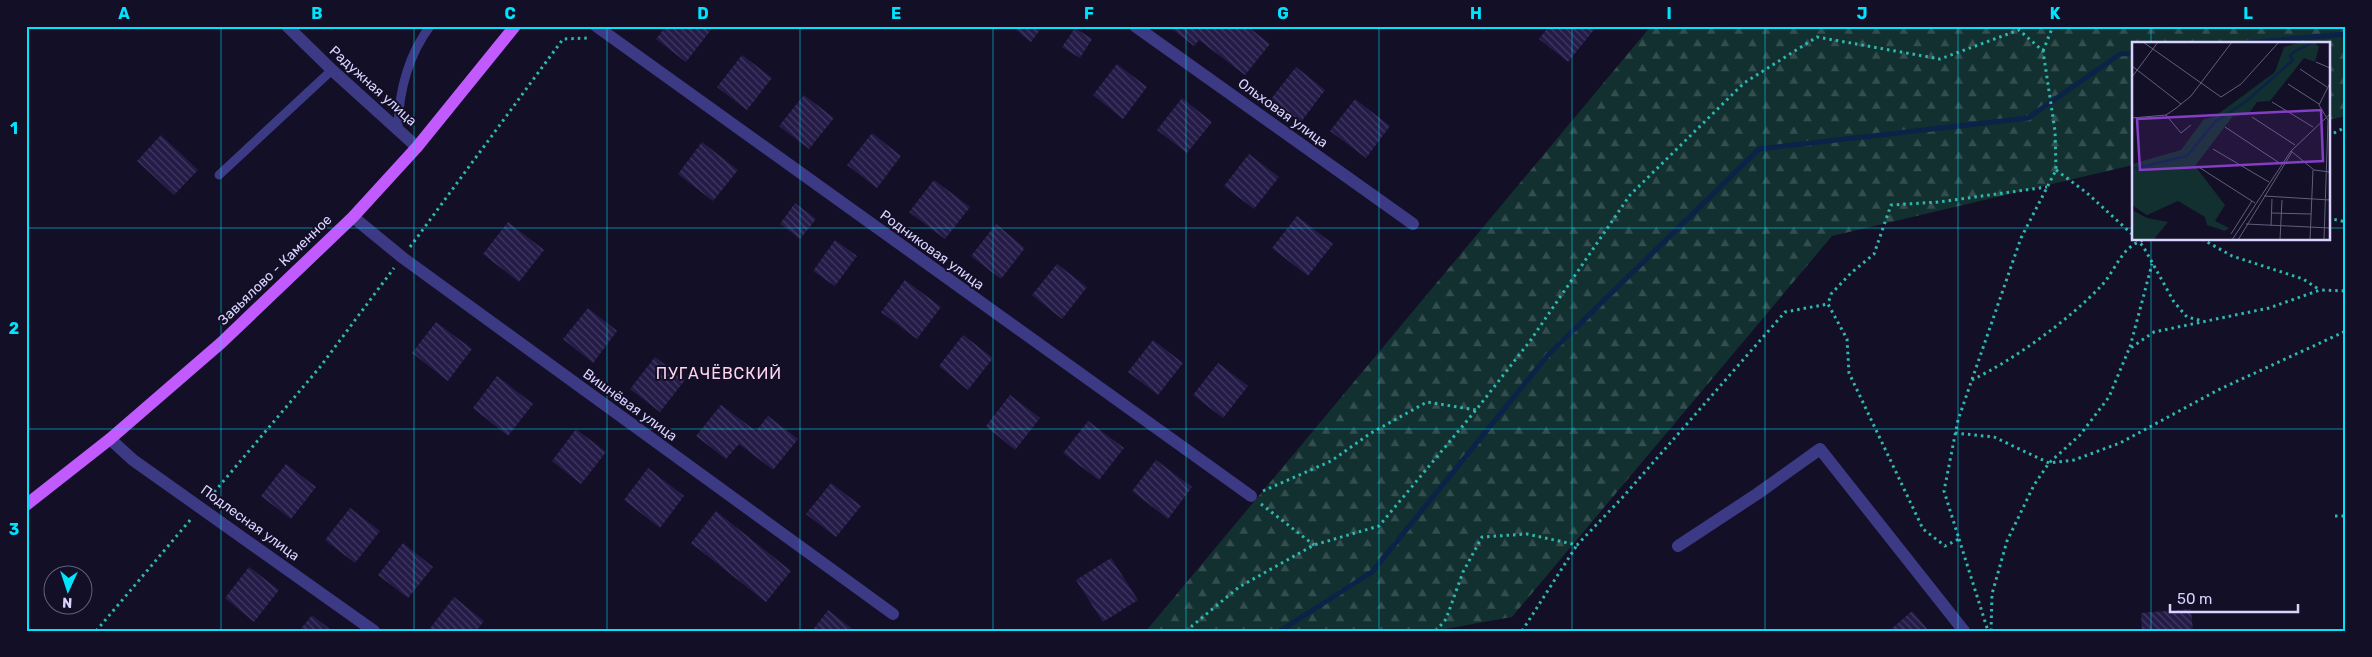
<svg xmlns="http://www.w3.org/2000/svg" width="2372" height="657" font-family="Rubik,sans-serif">
<defs>
<pattern id="forest-firs" width="22" height="20" patternUnits="userSpaceOnUse" patternTransform="scale(1.25)"><rect width="22" height="20" fill="#12302f"/><path d="M5 1l3.5 6h-7zM16 11l3.5 6h-7z" fill="#344d4e"/></pattern>
<pattern id="building-back-hatch" width="6" height="6" patternUnits="userSpaceOnUse" patternTransform="scale(1.25)"><rect width="6" height="6" fill="#241b47"/><path d="M-1 5l2 2M0 0l6 6M5-1l2 2" fill="none" stroke="#433b63"/></pattern>
</defs>
<rect width="100%" height="100%" fill="#130f26"/>
<!-- forest -->
<path fill="url(#forest-firs)" d="M1651,26H2346V116L2328,120V44H2133V165L1832,236L1512,617L1434,631H1146Z"/>
<g fill="none" stroke-linecap="round" stroke-linejoin="round">
<!-- stream -->
<g stroke="#0c2248" stroke-width="5">
<path d="M2234,44L2346,34"/>
<path d="M1280,631L1372,572L1548,355L1759,149L2028,118L2120,54L2133,53"/>
</g>
</g>
<!-- building -->
<g fill="url(#building-back-hatch)">
<path d="M666,26H714L686,62L656,39Z"/>
<path d="M1011,26H1043L1031,42Z"/>
<path d="M1168,26H1247L1270,44L1245,75L1199,40L1194,46Z"/>
<path d="M1549,26H1597L1568,62L1539,39Z"/>
<path d="M1075,28L1092,39L1080,58L1062,47Z"/>
<path d="M742,55L772,78L747,110L717,87Z"/>
<path d="M1117,64L1147,87L1123,119L1093,95Z"/>
<path d="M1296,67L1325,90L1301,122L1271,99Z"/>
<path d="M804,95L834,118L809,149L779,126Z"/>
<path d="M1182,98L1212,122L1187,153L1157,130Z"/>
<path d="M1355,99L1390,126L1366,158L1330,131Z"/>
<path d="M872,133L901,156L877,188L847,165Z"/>
<path d="M161,135L198,170L174,195L137,161Z"/>
<path d="M702,142L738,170L713,201L678,174Z"/>
<path d="M1249,154L1279,177L1254,209L1224,186Z"/>
<path d="M934,180L970,207L945,239L909,212Z"/>
<path d="M795,203L816,219L800,239L780,224Z"/>
<path d="M1297,216L1333,244L1308,276L1272,248Z"/>
<path d="M508,222L544,250L519,282L483,254Z"/>
<path d="M996,224L1025,248L1001,279L971,256Z"/>
<path d="M835,240L857,256L835,286L813,271Z"/>
<path d="M1057,264L1087,287L1062,319L1032,295Z"/>
<path d="M905,280L941,307L917,339L881,312Z"/>
<path d="M588,308L617,331L593,363L563,339Z"/>
<path d="M436,322L472,349L448,381L412,353Z"/>
<path d="M963,335L993,358L968,390L939,366Z"/>
<path d="M1153,340L1183,363L1158,395L1128,372Z"/>
<path d="M655,357L685,380L660,412L630,389Z"/>
<path d="M1218,363L1248,386L1223,418L1193,395Z"/>
<path d="M497,376L533,404L508,436L473,408Z"/>
<path d="M1010,395L1040,418L1015,450L986,426Z"/>
<path d="M721,405L756,431L768,416L798,439L773,470L739,444L726,459L696,436Z"/>
<path d="M1088,421L1124,448L1099,480L1063,453Z"/>
<path d="M576,429L606,452L581,484L552,461Z"/>
<path d="M1156,460L1192,487L1168,519L1132,491Z"/>
<path d="M286,464L316,487L291,519L261,496Z"/>
<path d="M648,468L684,496L660,528L624,500Z"/>
<path d="M831,483L861,506L836,537L806,514Z"/>
<path d="M350,508L380,531L355,563L325,540Z"/>
<path d="M716,511L791,571L766,602L691,543Z"/>
<path d="M403,543L433,567L408,598L378,575Z"/>
<path d="M1111,558L1138,600L1103,622L1076,580Z"/>
<path d="M249,567L279,590L254,622L225,598Z"/>
<path d="M454,597L484,621L476,631H428Z"/>
<path d="M2191,609L2193,631H2142L2141,613Z"/>
<path d="M828,610L855,631H812Z"/>
<path d="M1912,611L1929,631H1889Z"/>
<path d="M312,615L332,631H299Z"/>
</g>
<g fill="none" stroke-linecap="round" stroke-linejoin="round">
<!-- path -->
<g stroke="#2fb8b0" stroke-width="3" stroke-dasharray="2.5 4" stroke-linecap="butt">
<path d="M2043,51L2053,26"/>
<path d="M2328,136L2346,127"/>
<path d="M2056,170L2087,193L2133,235"/>
<path d="M2328,218L2346,222"/>
<path d="M2136,239L2143,246L2174,302L2187,317L2203,321"/>
<path d="M2202,239L2232,256L2303,279L2320,290"/>
<path d="M410,247L563,39L588,38"/>
<path d="M2130,347L2152,264"/>
<path d="M1972,380C2015,359 2069,320 2102,285C2118,267 2122,243 2149,239"/>
<path d="M1955,433L1994,437L2049,463L2074,460L2120,443L2218,390L2346,331"/>
<path d="M1263,491L1331,461L1371,433L1427,402L1476,410"/>
<path d="M210,497L320,367L394,268"/>
<path d="M1261,504L1314,545"/>
<path d="M2335,516H2346"/>
<path d="M1959,539L1988,631"/>
<path d="M96,631L191,519"/>
<path d="M1186,631L1239,587L1314,545L1379,526L1476,410L1530,341L1630,195L1744,83L1817,37L1940,59L2019,30L2043,51L2055,131L2056,170L2021,238L1958,420L1944,491L1959,539L1945,546L1923,529L1849,373L1847,339L1828,304L1831,294L1851,273L1874,254L1891,205L1939,202L2047,187"/>
<path d="M1436,631L1446,619L1463,572L1482,537L1527,534L1577,545L1622,498L1785,312L1828,304"/>
<path d="M1522,631L1577,545"/>
<path d="M1991,631L1992,594L2007,541L2034,485L2049,463L2080,435L2109,397L2129,349L2154,332L2269,308L2320,290L2346,291"/>
</g>
<!-- lane -->
<g stroke="#3d3a85" stroke-width="9">
<path d="M398,127C399,90 408,56 430,26"/>
<path d="M219,175L332,70"/>
</g>
<!-- street -->
<g stroke="#3d3a85" stroke-width="12">
<path d="M287,26L332,70L417,147"/>
<path d="M596,26L1251,496"/>
<path d="M1135,26L1413,224"/>
<path d="M353,217L403,258L893,614"/>
<path d="M110,439L133,460L374,631"/>
<path d="M1678,546L1757,494L1820,449L1964,631"/>
</g>
<!-- primary -->
<path stroke="#c25bff" stroke-width="12" d="M26,505L110,439L221,343L353,217L417,147L515,26"/>
</g>
<!-- grid -->
<path fill="none" stroke="#00e5ff" stroke-width="1" stroke-opacity="0.55" d="M221,26V631M414,26V631M607,26V631M800,26V631M993,26V631M1186,26V631M1379,26V631M1572,26V631M1765,26V631M1958,26V631M2151,26V44M26,228H2133M2328,228H2346M2151,239V631M26,429H2346"/>
<g text-anchor="middle" dominant-baseline="central" stroke-width="4" stroke-linejoin="round" paint-order="stroke">
<!-- street labels -->
<g font-size="14" fill="#d9d4ff" stroke="#130f26">
<text transform="translate(373 86) rotate(42)">Радужная улица</text>
<text transform="translate(1283 113) rotate(36)">Ольховая улица</text>
<text transform="translate(932 250) rotate(36)">Родниковая улица</text>
<text transform="translate(275 270) rotate(-44)">Завьялово - Каменное</text>
<text transform="translate(630 405) rotate(36)">Вишнёвая улица</text>
<text transform="translate(250 523) rotate(36)">Подлесная улица</text>
</g>
<!-- quarter labels -->
<g font-size="16" letter-spacing="1" fill="#ffd6f0" stroke="#130f26">
<text x="719" y="373">ПУГАЧЁВСКИЙ</text>
</g>
</g>
<!-- overview -->
<g transform="translate(2132 42)">
<rect width="198" height="198" fill="#130f26"/>
<path d="M0,168L15,176L36,180L22,197H0Z" fill="#12302f"/>
<path d="M169,0H182L187,5L183,20L172,16L138,59L125,60L116,73L101,74L63,124L93,163L83,179L97,186L93,189L75,183L73,175L46,159L15,173L0,163V122L49,108L72,77L82,75L143,30L152,5Z" fill="#12302f"/>
<path fill="none" stroke="#0c2248" stroke-width="2.5" d="M0,127L55,114L83,80L116,58L161,18L158,14L162,10L182,0"/>
<path fill="none" stroke="#625e7d" stroke-width="1" d="M11,0L89,55L109,42L147,0M184,20L198,26M0,24L49,62M168,27L195,45M0,35L26,0M156,42L187,62M140,60L181,85M34,73L49,91L59,83M120,75L163,103M0,76L34,73L43,67L59,54L100,0M93,85L149,122M81,107L137,140M159,109L182,128L198,130M65,124L123,161M132,154L198,158M139,171L179,172M114,182L198,186M139,184L140,157M99,192L120,159M100,198L159,109L198,72M106,198L160,110M148,198L150,158M178,198L181,128M192,198L196,78L187,63L198,41"/>
<path fill="#843dc5" fill-opacity="0.15" stroke="#843dc5" stroke-width="2.5" d="M189,68L191,119L8,128L5,77Z"/>
<rect width="198" height="198" fill="none" stroke="#d9d4ff" stroke-width="2.5"/>
</g>
<!-- border -->
<rect width="2372" height="657" fill="none" stroke="#130f26" stroke-width="55"/>
<!-- north arrow -->
<g transform="translate(68 590) rotate(183)"><circle r="24" fill="#130f26" stroke="#625e7d"/>
<path d="M0-4L9 19L0 12L-9 19Z" fill="#00e5ff"/>
<text y="-8" font-size="14" font-weight="bold" text-anchor="middle" fill="#d9d4ff">N</text>
</g>
<!-- scale -->
<path d="M2170 604v8h128v-8" fill="none" stroke="#d9d4ff" stroke-width="2.5"/>
<text x="2177" y="604" font-size="15" fill="#d9d4ff" stroke="#130f26" stroke-width="4" paint-order="stroke">50 m</text>
<rect x="28" y="28" width="2316" height="602" fill="none" stroke="#00e5ff" stroke-width="2"/>
<g font-size="16" text-anchor="middle" font-weight="bold" fill="#00e5ff">
<text x="124" y="19">A</text>
<text x="317" y="19">B</text>
<text x="510" y="19">C</text>
<text x="703" y="19">D</text>
<text x="896" y="19">E</text>
<text x="1089" y="19">F</text>
<text x="1283" y="19">G</text>
<text x="1476" y="19">H</text>
<text x="1669" y="19">I</text>
<text x="1862" y="19">J</text>
<text x="2055" y="19">K</text>
<text x="2248" y="19">L</text>
<text x="14" y="134">1</text>
<text x="14" y="334">2</text>
<text x="14" y="535">3</text>
</g>
</svg>
